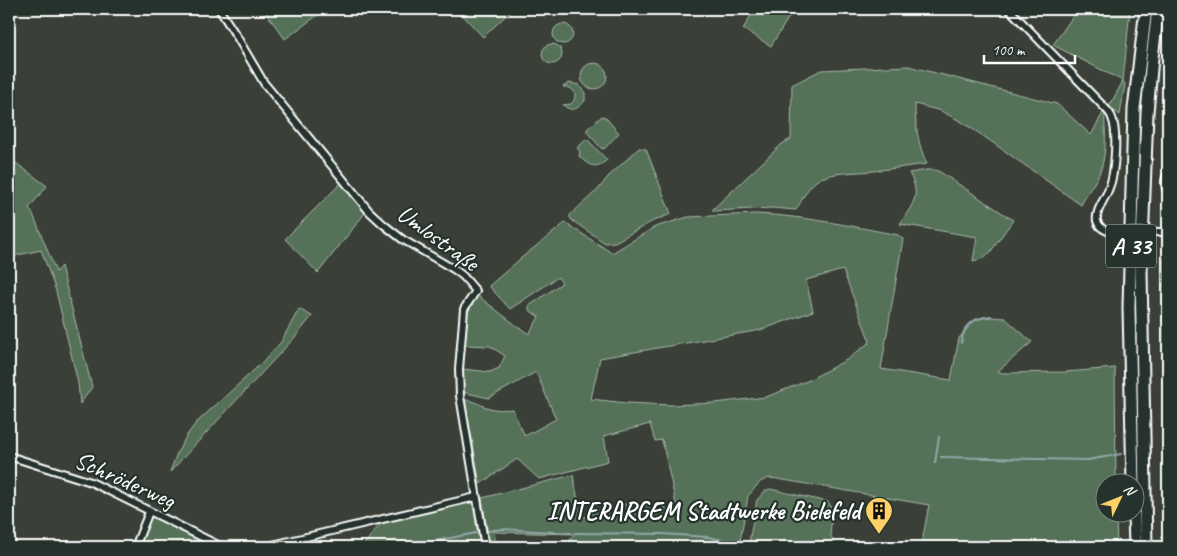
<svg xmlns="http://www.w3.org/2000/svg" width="1177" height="556" font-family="Caveat,sans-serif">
<rect width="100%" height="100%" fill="#3a4038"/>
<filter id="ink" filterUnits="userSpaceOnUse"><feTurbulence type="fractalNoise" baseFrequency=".02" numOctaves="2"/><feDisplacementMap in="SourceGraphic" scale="10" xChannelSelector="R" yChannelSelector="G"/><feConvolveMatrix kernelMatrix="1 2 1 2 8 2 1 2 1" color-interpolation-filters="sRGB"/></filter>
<g filter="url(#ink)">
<!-- green -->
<g fill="#547158" stroke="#aab8ac" fill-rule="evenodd">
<path d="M263,9H326L285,39Z"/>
<path d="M457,9H513L483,37Z"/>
<path d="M755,9H794L771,46L743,29Z"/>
<path d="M1078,9H1130L1123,81L1125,84L1120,115L1109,107L1123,81L1053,45Z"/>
<circle cx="563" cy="34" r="10"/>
<circle cx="552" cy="54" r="10"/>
<circle cx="594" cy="76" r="13"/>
<path d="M908,66L1057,104L1091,135L1104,111C1106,116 1104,121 1105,127C1106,141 1105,161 1099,174C1094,185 1086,194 1081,205L989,140L962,122L941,111L915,104C915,124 918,145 927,164C909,166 891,169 873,171C856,173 830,171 816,181C807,188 802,200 796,210L772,208L713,211V209L782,144L791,139L792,85L821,70Z"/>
<path d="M569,83L579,85L585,93V101C577,109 572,113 563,105L571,104C579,96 574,86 563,87Z"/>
<path d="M602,116L605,117L619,133L604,149L601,148L587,132V129Z"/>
<path d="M587,139L607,160C595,170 589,166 579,156L580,151L577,148Z"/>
<path d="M639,148L646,149L671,214L653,221L615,242L605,243L573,221L570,218V215L593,194L597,191L608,177Z"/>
<path d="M12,160L47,186L29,208L33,214L56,272L61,266L92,387L80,404L78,383L56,291L41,250L9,257V165Z"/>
<path d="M927,170H935L940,172L1013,220L989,254L981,259L973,261L977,237L900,224C913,203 922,196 909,173Z"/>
<path d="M342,182L365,210V213L318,273L285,239Z"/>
<path d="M756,214C804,216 851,226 898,235L903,239L881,369L951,380L959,338L976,319L991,317L1005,318L1032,342L998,371L1002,373L1066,372L1115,368L1116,483L1104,484V514H1116L1117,547H921L929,505L778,479L769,478L760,482L748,496L739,547H572L570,540L574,534L494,532L497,547H490L482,498L573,475L581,515L585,517L595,512L636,501L638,503H640L641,506L656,503L674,513L677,509L662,440L655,441L650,424L604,436L608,461L539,479L517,459L480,484L465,400C473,400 478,404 486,407C494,410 503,410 512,409L525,436L556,419L536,372L489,398L462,392V369L490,372L499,368L505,356L490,346L465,345L466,314L477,295L513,323L529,334L539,317L529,310V306L562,283L558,277L510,309L489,286L520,259L565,223L612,253L655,227L688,217ZM843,270L870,342L848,359L807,381L766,397L715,403L671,405L626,403L591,399L600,358L761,330L813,311L806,280Z"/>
<path d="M299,309L312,316L296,336L170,472L177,453L187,435L196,423L264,361L281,342Z"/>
<path d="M770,489L828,502C840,517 821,530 838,547H748L757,500L765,491Z"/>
<path d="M472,500L480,547H418L416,546L413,547H362L381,523Z"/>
<path d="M152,517H154L214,547H138L150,519Z"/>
</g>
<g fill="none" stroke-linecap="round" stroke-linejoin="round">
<!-- stream -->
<g stroke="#92a8a9" stroke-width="2">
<path d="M1165,168L1168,115"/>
<path d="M961,343C964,323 972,319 991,316"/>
<path d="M1163,368L1165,367L1164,260L1168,251"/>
<path d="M1163,402L1165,401L1164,368"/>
<path d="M1164,431L1165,430V401"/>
<path d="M941,457L1088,460L1121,454"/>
<path d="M1164,459H1165V430"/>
<path d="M1165,459V484"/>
<path d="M935,463L939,437"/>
<path d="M1165,485L1167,513H1166"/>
<path d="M488,531L502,529L571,533"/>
<path d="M575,533L662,534L708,537L732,542"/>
<path d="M1168,537V547"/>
<path d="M1166,538L1168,537L1167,513"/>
<path d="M419,547L435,541L476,533"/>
</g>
<defs>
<g id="street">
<path d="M219,9L237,37L264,83L369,211L383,224L402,239L455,270L463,276L476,291L464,309L459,369L460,396L485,547"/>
<path d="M1009,9L1105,108C1108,111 1111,114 1112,118C1118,132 1115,174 1109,188C1106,198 1095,210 1097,221C1099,228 1106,231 1112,232"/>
<path d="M1168,174C1163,181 1165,186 1168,194"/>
<path d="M1160,232L1168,231"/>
<path d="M9,456L91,482L222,547"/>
<path d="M135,547L149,512"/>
<path d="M264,547L476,497"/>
</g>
<g id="highway">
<path d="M1133,484L1129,308L1134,109L1146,9"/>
<path d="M1134,514L1135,547"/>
<path d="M1146,547L1141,271L1147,113L1152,58L1158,9"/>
</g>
</defs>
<!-- street casing -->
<use href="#street" stroke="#fff" stroke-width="10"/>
<!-- highway casing -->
<use href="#highway" stroke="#fff" stroke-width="15"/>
<!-- street -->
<use href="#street" stroke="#26332d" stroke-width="6"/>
<!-- highway -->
<use href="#highway" stroke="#26332d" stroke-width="11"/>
<defs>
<path id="street-bridge" d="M1112,232H1160"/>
</defs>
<!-- street-bridge casing -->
<use href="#street-bridge" stroke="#fff" stroke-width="10" stroke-linecap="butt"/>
<!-- street-bridge -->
<use href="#street-bridge" stroke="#26332d" stroke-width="6"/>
</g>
</g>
<!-- icons -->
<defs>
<symbol id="building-pin" viewBox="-11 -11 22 30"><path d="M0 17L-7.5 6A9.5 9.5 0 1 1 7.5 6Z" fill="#ffd166" stroke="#26332d"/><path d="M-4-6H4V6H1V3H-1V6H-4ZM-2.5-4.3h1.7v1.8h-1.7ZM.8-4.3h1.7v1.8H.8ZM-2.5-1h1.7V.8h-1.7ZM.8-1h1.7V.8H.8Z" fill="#111"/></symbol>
</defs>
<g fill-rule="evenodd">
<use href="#building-pin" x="863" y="495" width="32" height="43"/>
</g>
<g text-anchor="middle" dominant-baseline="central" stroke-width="4.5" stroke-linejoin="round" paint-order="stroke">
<!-- shield labels -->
<rect fill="#26332d" stroke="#bec2c0" stroke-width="1" x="1106" y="224.5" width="50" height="43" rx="4"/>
<g font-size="24" font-weight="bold" fill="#fff">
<text x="1131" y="246">A 33</text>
</g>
<!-- street labels -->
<g font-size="25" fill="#fff" stroke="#26332d">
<text transform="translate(438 238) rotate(36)">Umlostraße</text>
<text transform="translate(125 480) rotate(24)">Schröderweg</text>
</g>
<!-- poi labels -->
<g font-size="25" font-weight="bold" fill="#fff" stroke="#26332d" text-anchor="end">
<text x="860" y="511">INTERARGEM Stadtwerke Bielefeld</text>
</g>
</g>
<!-- margin -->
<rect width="1177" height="556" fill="none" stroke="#26332d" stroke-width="30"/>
<rect x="15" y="15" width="1147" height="526" fill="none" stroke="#fff" stroke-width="2" filter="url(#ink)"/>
<!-- north arrow -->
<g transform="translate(1120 498) rotate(47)"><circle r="24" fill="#26332d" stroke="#7d8581"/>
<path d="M0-4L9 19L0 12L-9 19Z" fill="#ffd166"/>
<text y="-8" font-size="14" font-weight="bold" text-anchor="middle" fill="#ffffff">N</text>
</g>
<!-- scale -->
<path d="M984 55v8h91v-8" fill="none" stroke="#ffffff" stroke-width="2.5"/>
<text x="992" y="55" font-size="15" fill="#ffffff" stroke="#26332d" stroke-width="4" paint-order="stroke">100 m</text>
</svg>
